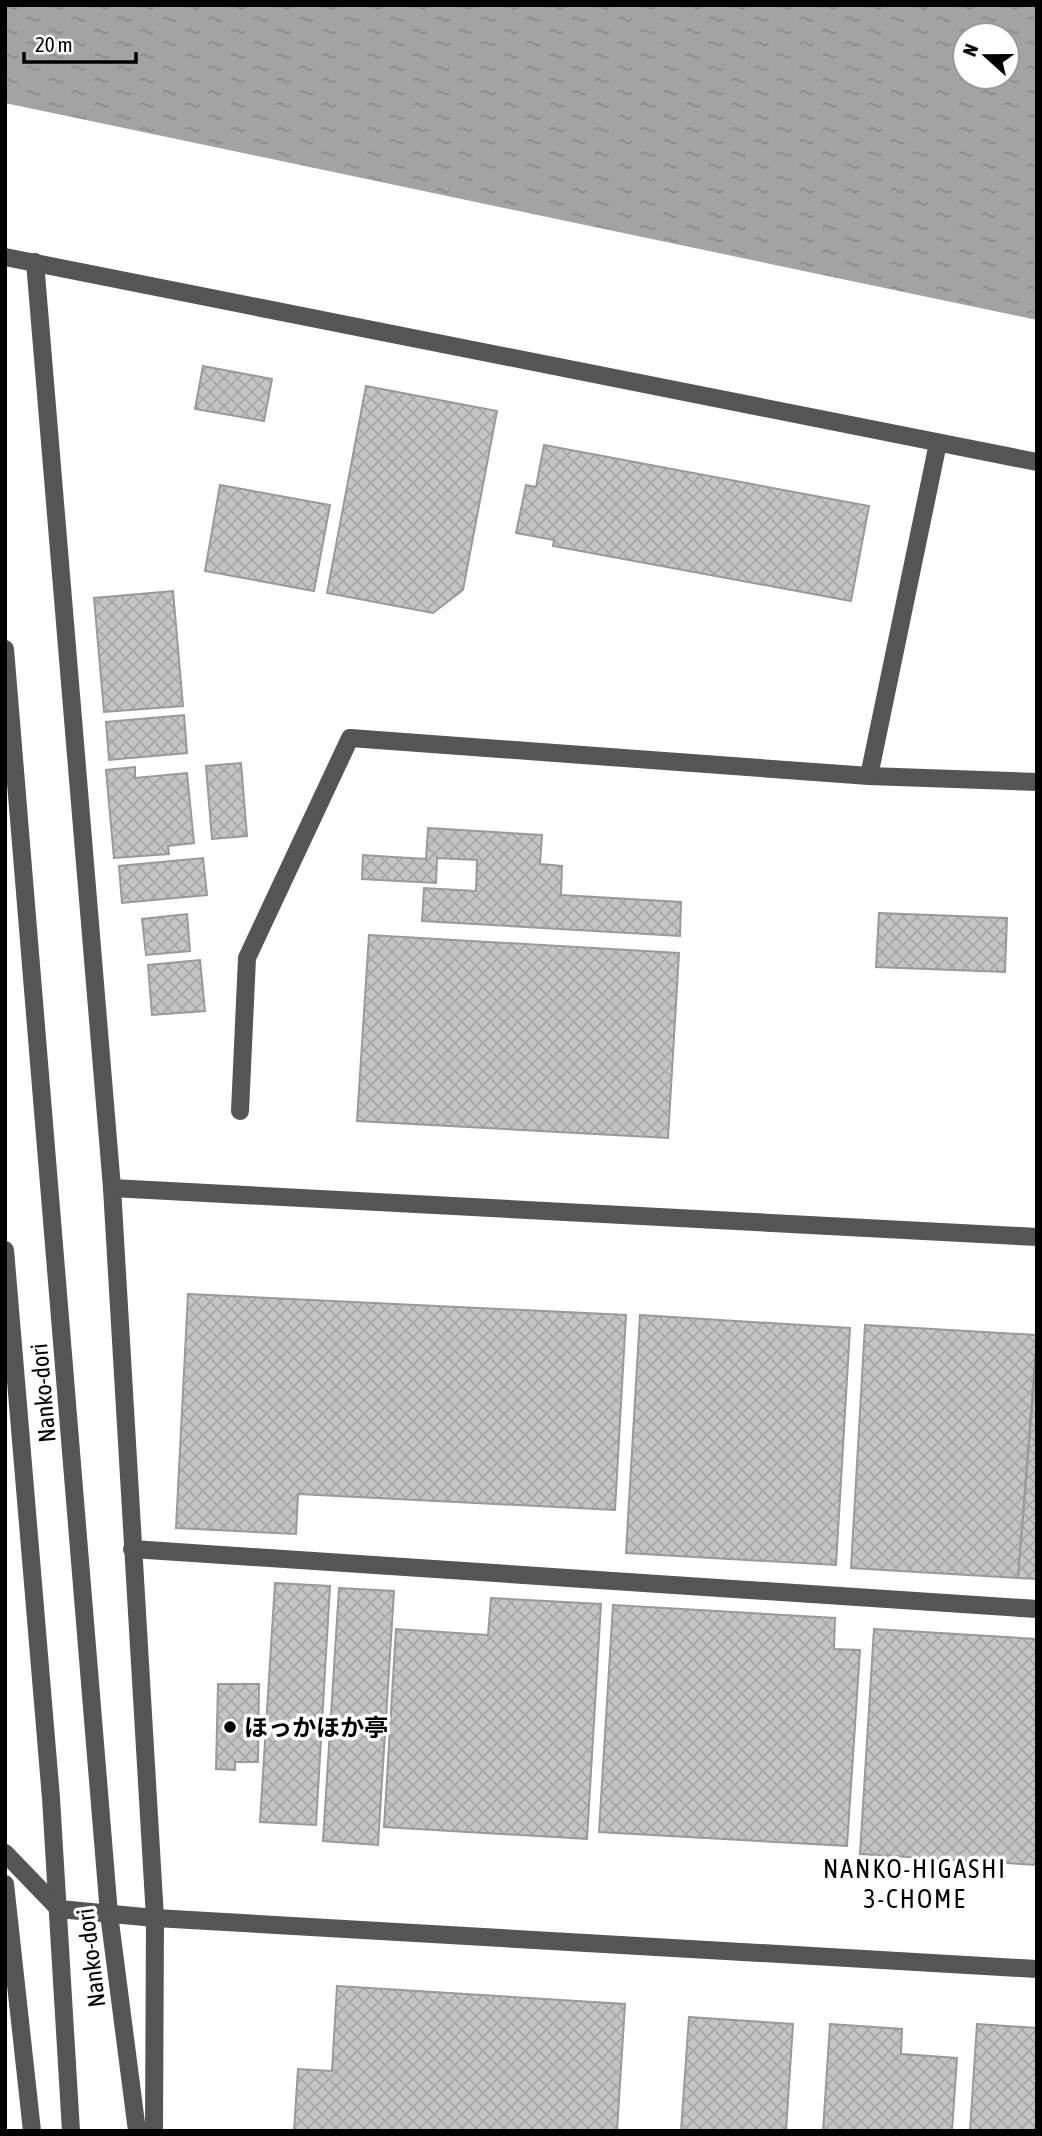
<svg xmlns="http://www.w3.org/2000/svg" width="1042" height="2136" font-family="'Asap Condensed','Noto Sans JP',sans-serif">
<defs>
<pattern id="water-ripples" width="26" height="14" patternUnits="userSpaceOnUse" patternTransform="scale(1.75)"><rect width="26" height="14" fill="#a3a3a3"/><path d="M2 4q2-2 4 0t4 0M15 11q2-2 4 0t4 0" fill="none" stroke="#8b8b8b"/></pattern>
<pattern id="building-cross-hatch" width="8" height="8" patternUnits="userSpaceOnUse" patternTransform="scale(1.75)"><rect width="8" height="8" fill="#c4c4c4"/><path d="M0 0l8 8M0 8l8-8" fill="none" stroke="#a7a7a7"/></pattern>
</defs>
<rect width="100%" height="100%" fill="#fff"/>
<!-- water -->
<path fill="url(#water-ripples)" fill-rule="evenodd" d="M5,5H1037V320L5,103ZM965,35H1007V77H965Z"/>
<!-- building -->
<g fill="url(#building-cross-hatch)" stroke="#999" stroke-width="2">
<path d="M203,366L272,379L264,421L195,409Z"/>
<path d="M366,386L497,411L463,590L433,613L327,593Z"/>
<path d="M544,445L869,506L851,601L553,546L554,540L516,533L526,485L536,487Z"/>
<path d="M220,485L330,505L314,591L205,571Z"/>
<path d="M173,591L183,706L104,712L94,598Z"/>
<path d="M184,715L187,753L109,760L106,722Z"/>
<path d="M241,763L247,836L212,839L206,766Z"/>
<path d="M135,767V778L187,773L194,843L168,846L169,854L114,858L106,770Z"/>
<path d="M428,828L542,835L540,864L562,866L561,895L681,902L680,936L422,921L424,888L476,891L477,860L437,858L436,883L362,879L363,855L426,859Z"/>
<path d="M203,858L207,895L122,903L119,866Z"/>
<path d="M879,913L1007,918L1005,972L876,967Z"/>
<path d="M187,914L190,951L146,955L142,919Z"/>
<path d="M369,935L679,953L668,1138L357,1121Z"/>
<path d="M200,960L205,1011L152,1015L148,965Z"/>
<path d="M188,1294L626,1315L615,1510L298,1494L296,1534L176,1528Z"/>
<path d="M640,1315L850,1328L836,1565L626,1553Z"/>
<path d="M865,1325L1037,1335L1018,1578L851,1568Z"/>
<path d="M1037,1347V1579L1018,1578Z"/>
<path d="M275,1583L330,1586L316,1825L260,1822Z"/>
<path d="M339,1588L394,1591L378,1845L323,1841Z"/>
<path d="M491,1598L601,1604L587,1839L384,1827L396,1629L488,1635Z"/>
<path d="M613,1605L835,1618L834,1649L860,1650L847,1846L599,1832Z"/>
<path d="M874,1629L1037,1639V1865L860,1854Z"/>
<path d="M218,1684H259L258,1762H235V1770L216,1769Z"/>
<path d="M337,1986L625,2004L617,2131H294L298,2069L332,2071Z"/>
<path d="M689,2017L793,2024L786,2131H681Z"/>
<path d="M830,2024L902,2029L901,2054L957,2058L952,2131H823Z"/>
<path d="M977,2024L1037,2028V2131H970Z"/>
</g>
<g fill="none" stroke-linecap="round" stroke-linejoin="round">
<!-- minor -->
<g stroke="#555" stroke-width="18">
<path d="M5,257L1037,462"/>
<path d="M35,262L112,1188L155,1918L154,2131"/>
<path d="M5,649L109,1914L137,2131"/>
<path d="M869,776L1037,782"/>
<path d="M240,1111L247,958L350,738L869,776L938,443"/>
<path d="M112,1188L1037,1237"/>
<path d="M5,1250L51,1798L71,2131"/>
<path d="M132,1549L1037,1609"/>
<path d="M5,1853L59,1909L155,1918L1037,1969"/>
<path d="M5,1884L32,2131"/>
</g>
</g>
<!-- markers -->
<circle fill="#000" stroke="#fff" stroke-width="2.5" cx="230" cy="1727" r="7"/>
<g text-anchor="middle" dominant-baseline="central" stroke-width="7" stroke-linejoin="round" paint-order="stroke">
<!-- street labels -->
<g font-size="24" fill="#000" stroke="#fff">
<text transform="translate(43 1393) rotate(-95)">Nanko-dori</text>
<text transform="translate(91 1958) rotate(-97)">Nanko-dori</text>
</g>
<!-- poi labels -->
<g font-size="24" font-weight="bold" fill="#000" stroke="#fff" text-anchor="start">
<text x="244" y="1727">ほっかほか亭</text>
</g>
<!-- neighbourhood labels -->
<g font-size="26" letter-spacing="2" fill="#000" stroke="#fff">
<text x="915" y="1869">NANKO-HIGASHI<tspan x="915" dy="30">3-CHOME</tspan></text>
</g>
</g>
<!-- border -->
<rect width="1042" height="2136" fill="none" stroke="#000000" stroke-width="14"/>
<!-- north arrow -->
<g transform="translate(986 56) rotate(291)"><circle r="33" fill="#ffffff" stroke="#999999" stroke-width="2"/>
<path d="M0-5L12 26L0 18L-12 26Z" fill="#000000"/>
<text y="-10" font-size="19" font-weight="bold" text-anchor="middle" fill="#000000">N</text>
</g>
<!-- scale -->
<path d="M24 52v10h112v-10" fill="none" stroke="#000000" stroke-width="3.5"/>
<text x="35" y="52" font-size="21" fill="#000000" stroke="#ffffff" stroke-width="5" paint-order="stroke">20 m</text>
</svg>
